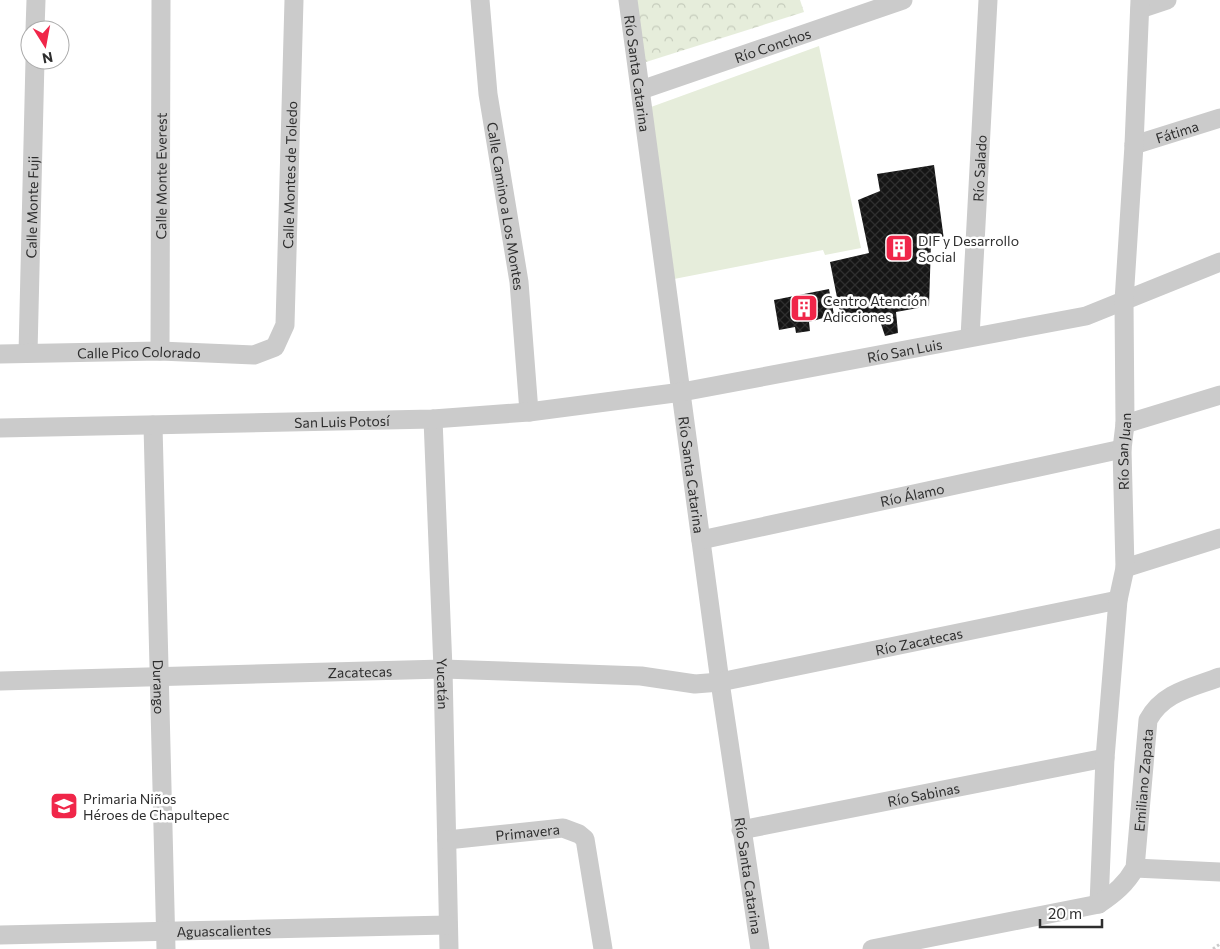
<svg xmlns="http://www.w3.org/2000/svg" width="1220" height="949" font-family="Commissioner,sans-serif">
<defs>
<pattern id="park-crowns" width="20" height="18" patternUnits="userSpaceOnUse" patternTransform="scale(1.25)"><rect width="20" height="18" fill="#e6eddb"/><path d="M2 6a3 3 0 1 1 6 0M12 15a3 3 0 1 1 6 0" fill="none" stroke="#c6ccbc"/></pattern>
<pattern id="building-cross-hatch" width="8" height="8" patternUnits="userSpaceOnUse" patternTransform="scale(1.25)"><rect width="8" height="8" fill="#151515"/><path d="M0 0l8 8M0 8l8-8" fill="none" stroke="#2f2f2f"/></pattern>
</defs>
<rect width="100%" height="100%" fill="#fff"/>
<!-- park -->
<path fill="url(#park-crowns)" d="M633,0H800L804,12L646,62L640,58Z"/>
<!-- garden -->
<path fill="#e6eddb" d="M819,46L861,248L825,255L823,250L674,279L651,107Z"/>
<!-- building -->
<g fill="url(#building-cross-hatch)">
<path d="M934,165L944,240L931,244L929,306L896,312L898,333L885,336L878,315L842,323L830,262L869,253L858,200L880,191L877,174Z"/>
<path d="M829,289L834,315L809,322L810,331L796,333L795,327L779,330L774,300Z"/>
</g>
<g fill="none" stroke-linecap="round" stroke-linejoin="round">
<!-- path -->
<path stroke="#cbcbcb" stroke-width="3" stroke-dasharray="2.5 2.5" stroke-linecap="butt" d="M1213,949L1220,944"/>
<!-- street -->
<g stroke="#cbcbcb" stroke-width="19">
<path id="s1" d="M480,0L488,94L519,282L529,412"/>
<path id="s2" d="M628,0L720,682L760,949"/>
<path d="M1140,9L1167,0"/>
<path d="M35,30L36,0"/>
<path id="s3" d="M641,90L903,0"/>
<path id="s4" d="M1134,145L1220,118"/>
<path id="s5" d="M970,337L988,0"/>
<path id="s6" d="M160,351L161,0"/>
<path id="s7" d="M28,353L35,60"/>
<path id="s8" d="M0,354L160,351L254,355L275,347L285,325L294,0"/>
<path id="s9" d="M433,419L443,669L449,949"/>
<path d="M1125,424L1220,395"/>
<path id="s10" d="M153,425L166,949"/>
<path id="s11" d="M0,428L433,419L529,412L682,392L1086,316L1220,262"/>
<path id="s12" d="M701,540L1122,449"/>
<path d="M1125,568L1220,538"/>
<path id="s13" d="M0,681L443,669L641,676L695,684L720,682L1118,600"/>
<path id="s14" d="M741,830L1105,758"/>
<path id="s15" d="M447,840L563,828L579,834L585,839L603,949"/>
<path d="M1135,868L1220,872"/>
<path id="s16" d="M1099,904L1105,758L1118,600L1125,568L1122,449L1125,424L1124,301L1134,145L1140,0"/>
<path id="s17" d="M0,935L448,925"/>
<path id="s18" d="M872,949L1099,904C1115,893 1126,884 1135,868L1148,720C1163,692 1191,688 1220,677"/>
</g>
</g>
<!-- icons -->
<defs>
<symbol id="building-square" viewBox="-11 -11 22 22"><rect x="-9" y="-9" width="18" height="18" rx="4" fill="#f02649" stroke="#fff"/><path d="M-4-6H4V6H1V3H-1V6H-4ZM-2.5-4.3h1.7v1.8h-1.7ZM.8-4.3h1.7v1.8H.8ZM-2.5-1h1.7V.8h-1.7ZM.8-1h1.7V.8H.8Z" fill="#fff"/></symbol>
<symbol id="school-square" viewBox="-11 -11 22 22"><rect x="-9" y="-9" width="18" height="18" rx="4" fill="#f02649" stroke="#fff"/><path d="M0-5L7-2L0 1L-7-2ZM-4 1L0 2.5L4 1V4Q0 6-4 4Z" fill="#fff"/></symbol>
</defs>
<g fill-rule="evenodd">
<use href="#building-square" x="883" y="232" width="32" height="32"/>
<use href="#building-square" x="788" y="292" width="32" height="32"/>
<use href="#school-square" x="48" y="790" width="32" height="32"/>
</g>
<g text-anchor="middle" dominant-baseline="central" stroke-width="5" stroke-linejoin="round" paint-order="stroke">
<!-- street labels -->
<g font-size="14" fill="#2e2e2e" stroke="#fff">
<text stroke="none"><textPath href="#s3" startOffset="139">Río Conchos</textPath></text>
<text stroke="none"><textPath href="#s2" startOffset="74">Río Santa Catarina</textPath></text>
<text stroke="none"><textPath href="#s4" startOffset="45">Fátima</textPath></text>
<text stroke="none"><textPath href="#s5" startOffset="169">Río Salado</textPath></text>
<text stroke="none"><textPath href="#s8" startOffset="451">Calle Montes de Toledo</textPath></text>
<text stroke="none"><textPath href="#s6" startOffset="175">Calle Monte Everest</textPath></text>
<text stroke="none"><textPath href="#s7" startOffset="146">Calle Monte Fuji</textPath></text>
<text stroke="none"><textPath href="#s1" startOffset="208">Calle Camino a Los Montes</textPath></text>
<text stroke="none"><textPath href="#s11" startOffset="910">Río San Luis</textPath></text>
<text stroke="none"><textPath href="#s8" startOffset="139">Calle Pico Colorado</textPath></text>
<text stroke="none"><textPath href="#s11" startOffset="342">San Luis Potosí</textPath></text>
<text stroke="none"><textPath href="#s16" startOffset="454">Río San Juan</textPath></text>
<text stroke="none"><textPath href="#s2" startOffset="479">Río Santa Catarina</textPath></text>
<text stroke="none"><textPath href="#s12" startOffset="216">Río Álamo</textPath></text>
<text stroke="none"><textPath href="#s13" startOffset="924">Río Zacatecas</textPath></text>
<text stroke="none"><textPath href="#s13" startOffset="360">Zacatecas</textPath></text>
<text stroke="none"><textPath href="#s9" startOffset="265">Yucatán</textPath></text>
<text stroke="none"><textPath href="#s10" startOffset="262">Durango</textPath></text>
<text stroke="none"><textPath href="#s18" startOffset="371">Emiliano Zapata</textPath></text>
<text stroke="none"><textPath href="#s14" startOffset="186">Río Sabinas</textPath></text>
<text stroke="none"><textPath href="#s15" startOffset="81">Primavera</textPath></text>
<text stroke="none"><textPath href="#s2" startOffset="884">Río Santa Catarina</textPath></text>
<text stroke="none"><textPath href="#s17" startOffset="224">Aguascalientes</textPath></text>
</g>
<!-- poi labels -->
<g font-size="14" fill="#2e2e2e" stroke="#fff" text-anchor="start">
<text x="918" y="240">DIF y Desarrollo<tspan x="918" dy="16">Social</tspan></text>
<text x="823" y="300">Centro Atención<tspan x="823" dy="16">Adicciones</tspan></text>
<text x="83" y="798">Primaria Niños<tspan x="83" dy="16">Héroes de Chapultepec</tspan></text>
</g>
</g>
<!-- north arrow -->
<g transform="translate(45 45) rotate(169)"><circle r="24" fill="#ffffff" stroke="#ababab"/>
<path d="M0-4L9 19L0 12L-9 19Z" fill="#f02649"/>
<text y="-8" font-size="14" font-weight="bold" text-anchor="middle" fill="#2e2e2e">N</text>
</g>
<!-- scale -->
<path d="M1040 919v8h62v-8" fill="none" stroke="#2e2e2e" stroke-width="2.5"/>
<text x="1048" y="919" font-size="15" fill="#2e2e2e" stroke="#ffffff" stroke-width="4" paint-order="stroke">20 m</text>
</svg>
